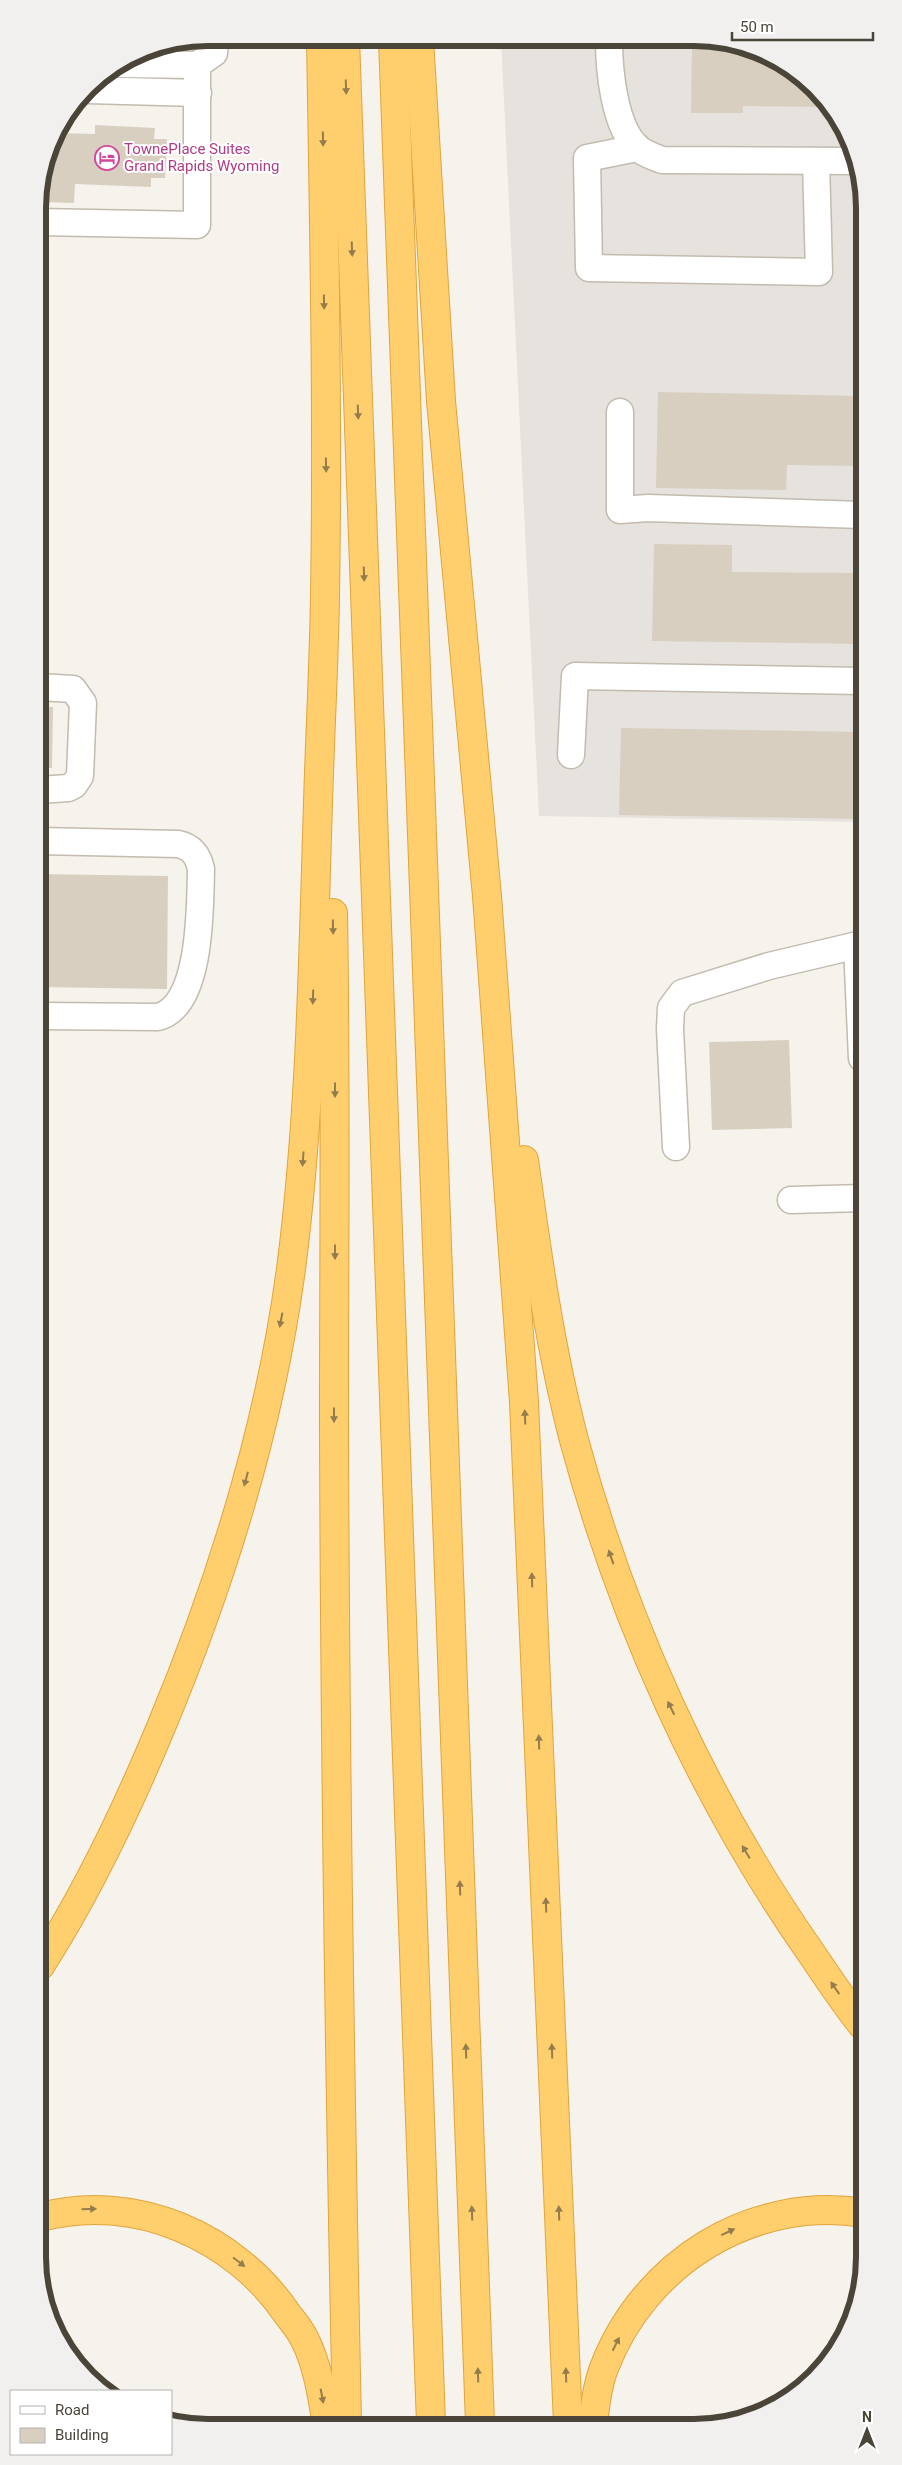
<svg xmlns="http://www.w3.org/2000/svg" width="902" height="2465" font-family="Roboto,sans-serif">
<rect width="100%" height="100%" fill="#f6f3ec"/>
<!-- industrial -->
<path fill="#e6e2dd" d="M501,39L727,41L779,60L815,88L842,123L861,175L862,822L539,816Z"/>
<!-- building -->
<g fill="#d8cfc1">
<path d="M692,41H727L779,60L815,88L830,107L743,106V113H691Z"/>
<path d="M95,125L155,128L154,139H167L165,178H151V187L75,184L74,203L45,202L46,189H40L55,133L95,134Z"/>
<path d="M658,392L861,396L862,466L787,465L786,490L656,488Z"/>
<path d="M654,544L732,545V572L862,573V644L652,641Z"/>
<path d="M39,707H53L52,768H39Z"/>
<path d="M621,728L862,732V819L619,815Z"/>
<path d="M39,874L168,876L167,989L39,987Z"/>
<path d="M789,1040L792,1128L712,1130L709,1042Z"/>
</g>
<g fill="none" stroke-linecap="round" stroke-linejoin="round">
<defs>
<g id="minor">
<path d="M609,40C609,69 614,128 638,148C644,154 655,157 662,160L856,161"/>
<path d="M122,64L197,65"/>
<path d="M88,90L198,93"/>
<path d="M637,148L587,158L589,268L819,272L816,161"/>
<path d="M38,222L197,225V65L214,53L215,38"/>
<path d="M620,412V510L648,508L862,515"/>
<path d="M39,687L73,689L83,703L80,776L74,785L68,788L39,790"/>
<path d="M571,755L575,676L862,681"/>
<path d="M39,841L178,844C192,847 198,855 201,869C200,905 202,1006 158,1017L39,1016"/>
<path d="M857,946L862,1058"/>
<path d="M676,1147L670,1029L671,1008L682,993L769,966L862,944"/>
<path d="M791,1200L863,1198"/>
</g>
<g id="highway">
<path d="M345,38L431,2424"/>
<path d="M393,39L480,2424"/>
<path d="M419,39L441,401L487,896L524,1402L568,2424"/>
<path d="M333,913C336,1082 334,1252 334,1422C335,1756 340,2090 347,2424"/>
<path d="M524,1160C537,1254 550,1348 574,1440C623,1621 702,1796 809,1950C827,1976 844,2003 864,2027"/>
<path d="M40,1966C88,1891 127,1809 161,1727C222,1581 270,1426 291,1269C311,1114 313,959 318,803C320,734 324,664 325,595C328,409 324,224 321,38"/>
<path d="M41,2217C134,2192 235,2236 288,2315C294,2323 301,2331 305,2340C318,2366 322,2396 327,2424"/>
<path d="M593,2424C595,2406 597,2386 604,2368C644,2263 752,2195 864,2213"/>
</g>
</defs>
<!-- minor casing -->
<use href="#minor" stroke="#c2bbae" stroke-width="29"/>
<!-- highway casing -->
<use href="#highway" stroke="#e0a43c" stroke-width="30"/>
<!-- minor -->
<use href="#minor" stroke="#fff" stroke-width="26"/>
<!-- highway -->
<use href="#highway" stroke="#ffcf6e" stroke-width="28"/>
</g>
<!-- one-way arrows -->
<defs><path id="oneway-solid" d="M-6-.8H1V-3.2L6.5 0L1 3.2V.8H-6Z" transform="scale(1.25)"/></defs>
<g fill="#937c4e">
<use href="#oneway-solid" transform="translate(346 87) rotate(88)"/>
<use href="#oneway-solid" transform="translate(323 139) rotate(89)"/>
<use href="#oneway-solid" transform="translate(352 249) rotate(88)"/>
<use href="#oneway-solid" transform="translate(324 302) rotate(89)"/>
<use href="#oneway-solid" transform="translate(358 412) rotate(88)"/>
<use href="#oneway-solid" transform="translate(326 465) rotate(89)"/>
<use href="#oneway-solid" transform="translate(364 574) rotate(88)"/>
<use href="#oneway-solid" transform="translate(333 927) rotate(89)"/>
<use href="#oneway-solid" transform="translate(313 997) rotate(92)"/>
<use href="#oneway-solid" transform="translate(335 1090) rotate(90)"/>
<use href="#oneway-solid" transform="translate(303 1159) rotate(94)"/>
<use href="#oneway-solid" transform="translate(335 1252) rotate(90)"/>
<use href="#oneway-solid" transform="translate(281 1320) rotate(101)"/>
<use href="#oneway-solid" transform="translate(334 1415) rotate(90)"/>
<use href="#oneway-solid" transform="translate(525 1417) rotate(-92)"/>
<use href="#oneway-solid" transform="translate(246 1479) rotate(105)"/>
<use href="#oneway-solid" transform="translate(611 1557) rotate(-109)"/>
<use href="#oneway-solid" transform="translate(532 1580) rotate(-92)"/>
<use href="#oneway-solid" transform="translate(671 1708) rotate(-116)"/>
<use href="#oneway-solid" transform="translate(539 1742) rotate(-92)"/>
<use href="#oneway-solid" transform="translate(746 1852) rotate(-121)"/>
<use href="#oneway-solid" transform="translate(460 1888) rotate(-92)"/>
<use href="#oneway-solid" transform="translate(546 1905) rotate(-92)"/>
<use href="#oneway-solid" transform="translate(835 1988) rotate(-125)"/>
<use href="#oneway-solid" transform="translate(466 2051) rotate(-92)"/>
<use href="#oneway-solid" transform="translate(552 2051) rotate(-92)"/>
<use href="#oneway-solid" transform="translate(89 2209) rotate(-2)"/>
<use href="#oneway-solid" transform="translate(472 2213) rotate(-92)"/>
<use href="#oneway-solid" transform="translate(559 2213) rotate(-92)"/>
<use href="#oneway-solid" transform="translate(728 2232) rotate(-25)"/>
<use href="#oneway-solid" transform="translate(239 2262) rotate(37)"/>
<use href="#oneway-solid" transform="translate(616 2344) rotate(-63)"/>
<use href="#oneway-solid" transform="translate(478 2375) rotate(-92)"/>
<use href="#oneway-solid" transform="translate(566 2375) rotate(-92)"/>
<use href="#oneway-solid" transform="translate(322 2396) rotate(79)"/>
</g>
<!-- icons -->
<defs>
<symbol id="hotel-ring" viewBox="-11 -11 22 22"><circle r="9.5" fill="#fff" stroke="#d1479c" stroke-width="1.5"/><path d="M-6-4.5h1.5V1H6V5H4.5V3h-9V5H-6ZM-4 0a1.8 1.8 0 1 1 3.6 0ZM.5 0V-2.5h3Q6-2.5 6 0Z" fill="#d1479c"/></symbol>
</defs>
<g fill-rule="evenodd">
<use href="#hotel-ring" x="93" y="144" width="28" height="28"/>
</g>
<g text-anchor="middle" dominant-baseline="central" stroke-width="4" stroke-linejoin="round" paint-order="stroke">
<!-- hotel labels -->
<g font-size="15" fill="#b23c85" stroke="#fff" text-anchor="start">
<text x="124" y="149">TownePlace Suites<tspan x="124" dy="17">Grand Rapids Wyoming</tspan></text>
</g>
</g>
<!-- crop -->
<path d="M0 0H902V2465H0ZM208 46H694A162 162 0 0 1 856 208V2257A162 162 0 0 1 694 2419H208A162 162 0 0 1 46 2257V208A162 162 0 0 1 208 46Z" fill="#f1f0ef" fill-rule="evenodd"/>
<path fill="none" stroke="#4b4439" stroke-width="6" d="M208 46H694A162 162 0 0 1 856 208V2257A162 162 0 0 1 694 2419H208A162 162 0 0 1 46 2257V208A162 162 0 0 1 208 46Z"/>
<!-- legend -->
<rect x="10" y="2390" width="162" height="65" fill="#ffffff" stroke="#b7b4b0"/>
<rect x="20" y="2406" width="25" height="8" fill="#ffffff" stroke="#b7b4b0"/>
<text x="55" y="2415" font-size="15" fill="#4b4439">Road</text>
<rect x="20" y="2428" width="25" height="15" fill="#d8cfc1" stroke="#b7b4b0"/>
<text x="55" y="2440" font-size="15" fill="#4b4439">Building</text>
<!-- north arrow -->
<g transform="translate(867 2430)" stroke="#ffffff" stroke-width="4" paint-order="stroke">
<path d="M0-4L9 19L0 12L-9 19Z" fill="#4b4439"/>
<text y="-8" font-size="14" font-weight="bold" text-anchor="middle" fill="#4b4439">N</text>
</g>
<!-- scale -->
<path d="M732 32v8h141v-8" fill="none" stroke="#4b4439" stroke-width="2.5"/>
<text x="740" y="32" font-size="15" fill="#4b4439" stroke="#ffffff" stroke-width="4" paint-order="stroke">50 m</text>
</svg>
